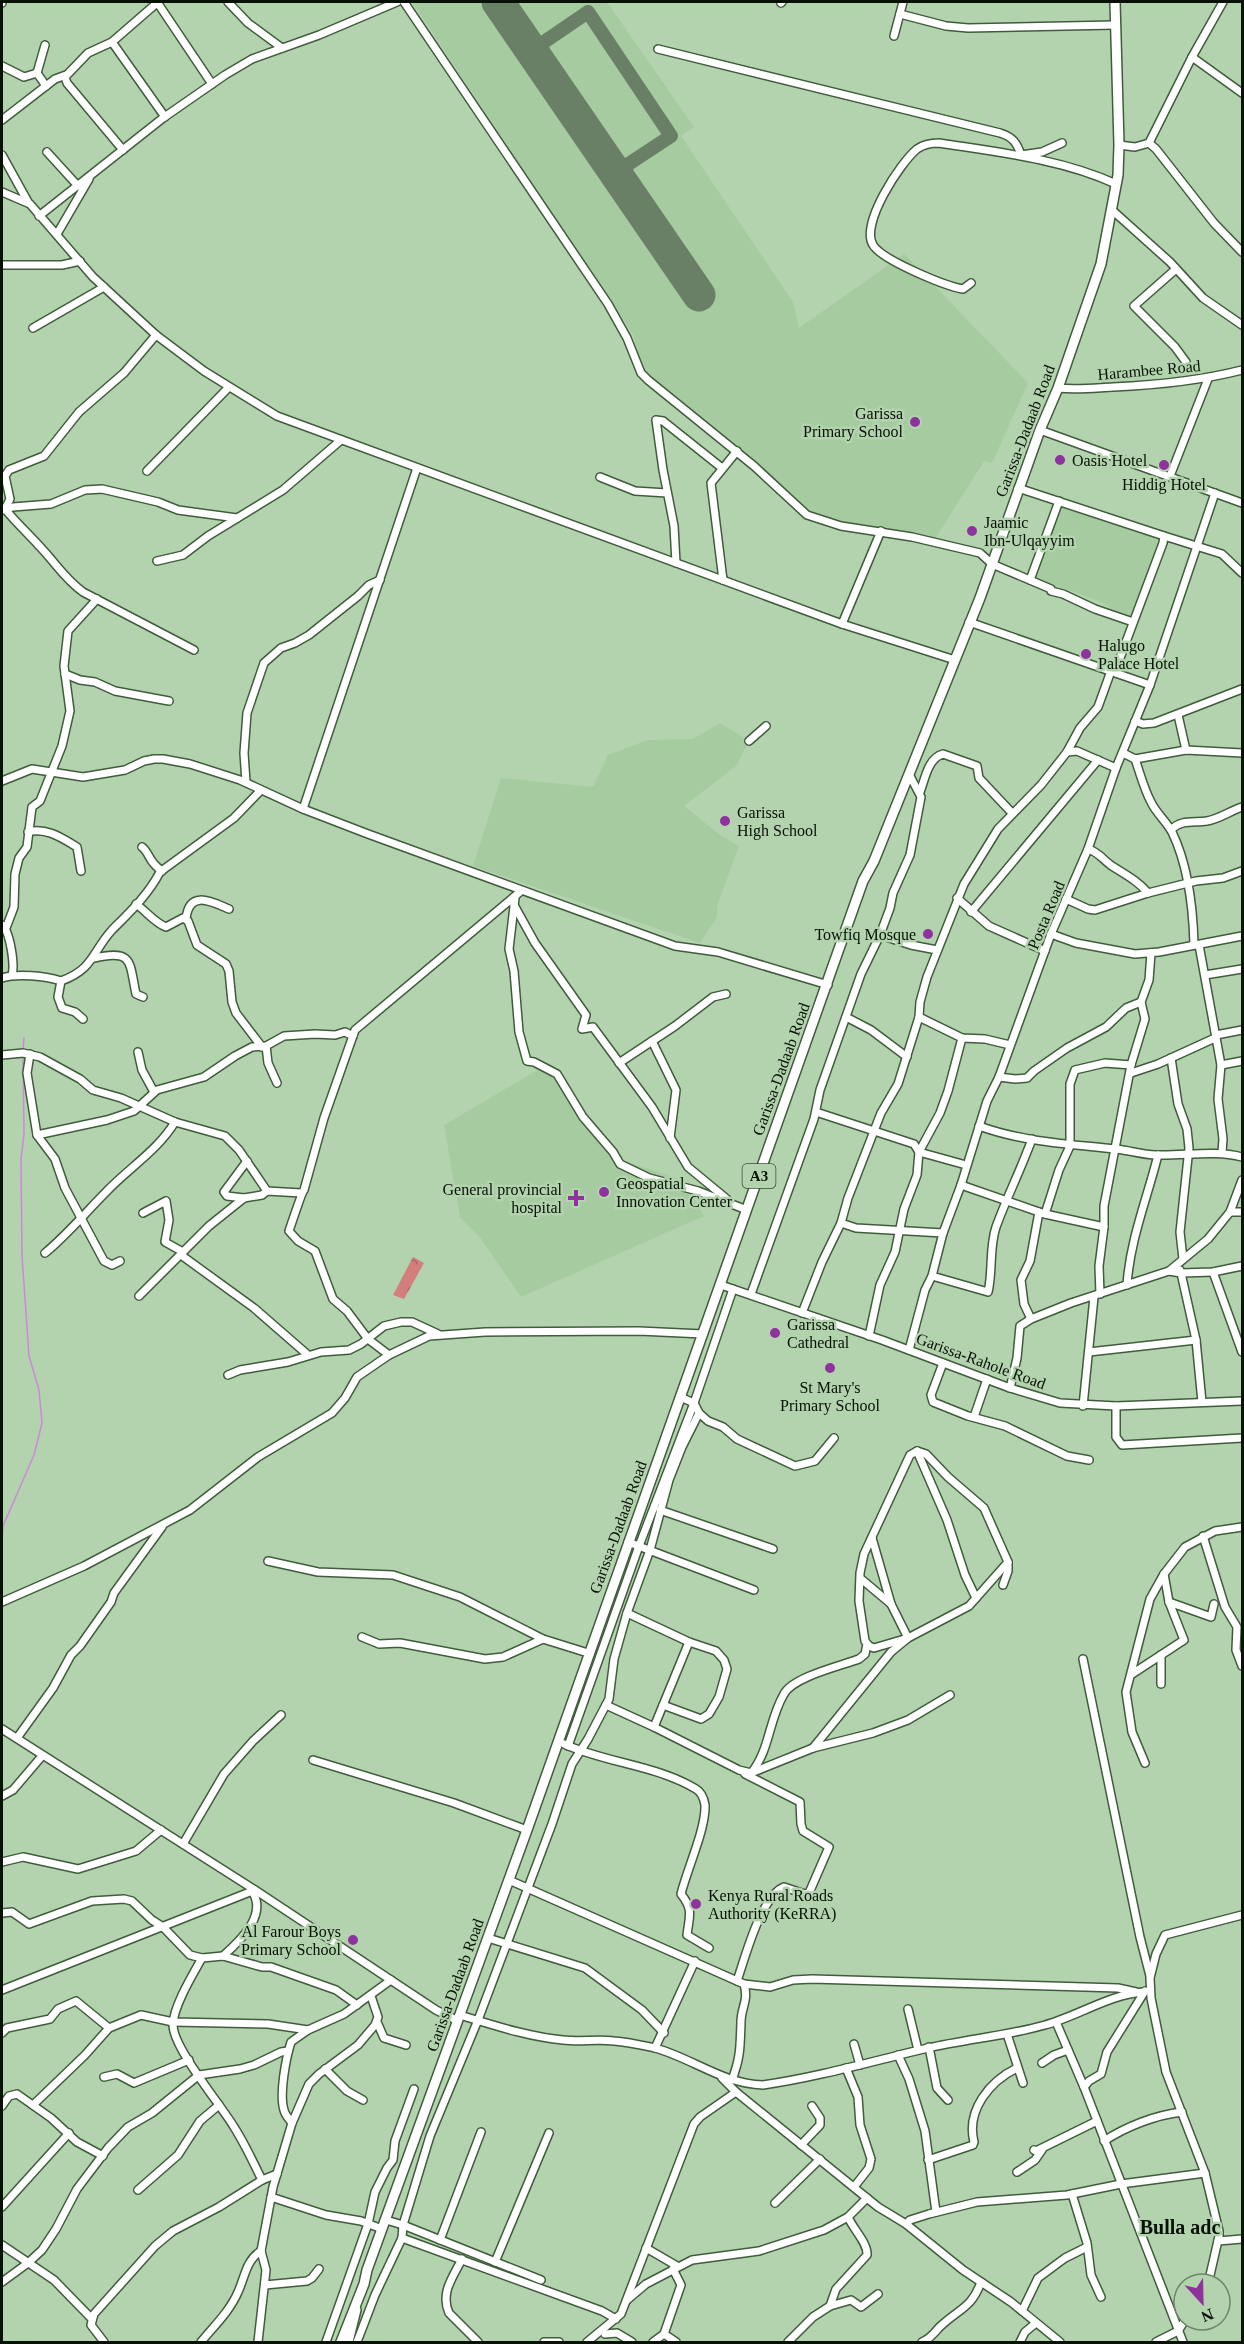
<svg xmlns="http://www.w3.org/2000/svg" width="1244" height="2344" font-family="Georgia,serif">
<defs>
<pattern id="park-crowns" width="20" height="18" patternUnits="userSpaceOnUse" patternTransform="scale(1.5)"><rect width="20" height="18" fill="#d37d7c"/><path d="M2 6a3 3 0 1 1 6 0M12 15a3 3 0 1 1 6 0" fill="none" stroke="#a96564"/></pattern>
</defs>
<rect width="100%" height="100%" fill="#b3d3ae"/>
<!-- built -->
<g fill="#a6cba0">
<path d="M412,2H607L694,127L681,136L793,302L799,328L904,254L1028,383L992,463L984,461L935,539L840,522L812,513L646,374L640,364L634,336Z"/>
<path d="M1059,502L1163,536L1133,620L1094,599L1032,577Z"/>
<path d="M720,723L749,741L736,766L684,806L720,835L739,846L717,906V917L700,943L473,866L501,778L593,787L608,755L648,740L693,739Z"/>
<path d="M541,1068L557,1081L623,1161L684,1180L704,1216L521,1297L479,1236L460,1217L444,1125Z"/>
</g>
<!-- park -->
<path fill="url(#park-crowns)" d="M413,1257L424,1263L404,1299L393,1295Z"/>
<g fill="none" stroke-linecap="round" stroke-linejoin="round">
<!-- stream -->
<g stroke="#cd89d9" stroke-width="1.5">
<path d="M23,1049L24,1038"/>
<path d="M2,1544L3,1526L34,1455L42,1423L39,1390L29,1356L22,1256L21,1159L24,1134L23,1057"/>
</g>
<!-- taxiway -->
<path stroke="#6a8066" stroke-width="14" d="M540,52L544,42L588,12L671,136L627,165L625,176"/>
<!-- runway -->
<path stroke="#6a8066" stroke-width="33" d="M498,2L699,295"/>
<defs>
<g id="minor">
<path d="M157,2L212,84"/>
<path d="M228,2L248,23L282,48"/>
<path d="M404,2L608,304L627,338L641,373L648,380L754,466L807,515L841,526L912,537L980,553L992,564L1051,589V591L1063,594L1095,609L1133,622"/>
<path d="M2,3V2"/>
<path d="M781,3L782,2"/>
<path d="M900,14L946,26L968,28L1115,25"/>
<path d="M894,36L903,2"/>
<path d="M112,42L165,117"/>
<path d="M658,49L1000,133C1013,137 1017,143 1021,155L1042,152L1062,143"/>
<path d="M1192,57L1242,93"/>
<path d="M2,66L24,77L37,73L46,86"/>
<path d="M37,73L45,45"/>
<path d="M2,120L55,79L66,75"/>
<path d="M1149,143L1192,57L1223,2"/>
<path d="M1119,145L1135,147L1149,143L1156,149L1214,223L1242,252"/>
<path d="M123,150L67,83L65,77L88,53L112,42L158,2"/>
<path d="M47,152L78,186"/>
<path d="M2,155L28,202"/>
<path d="M2,192L30,204L93,277L156,335L204,371L277,416L842,624L955,660"/>
<path d="M1112,210L1170,262L1203,298L1242,325"/>
<path d="M39,216L163,118L225,75L252,59L319,35L397,2"/>
<path d="M57,234L89,179"/>
<path d="M2,265H62L80,261"/>
<path d="M1176,269L1134,306L1175,347L1186,362"/>
<path d="M971,283L963,289C945,286 882,260 873,245C860,224 900,163 917,149C924,144 930,143 939,143C997,152 1062,159 1116,184"/>
<path d="M33,328L104,287"/>
<path d="M1058,388C1077,390 1094,388 1113,387C1158,385 1199,381 1242,370"/>
<path d="M1040,430L1242,503"/>
<path d="M147,471L229,387"/>
<path d="M1170,476L1208,379"/>
<path d="M600,477L635,491L667,493"/>
<path d="M2,508L5,509C19,526 36,541 50,558C61,571 69,582 83,592L194,650"/>
<path d="M5,509L10,499L5,476L9,470L44,456L79,412L124,373L156,335"/>
<path d="M3,510L13,507L51,504L85,490L102,489L158,502L178,510L237,518"/>
<path d="M1164,536L1222,554L1242,573"/>
<path d="M157,561L183,555L208,536L283,490L341,440"/>
<path d="M676,563L674,526L663,470L656,420L663,421L722,468"/>
<path d="M723,580L711,483L737,451"/>
<path d="M1030,580L1059,501"/>
<path d="M969,622L1150,685"/>
<path d="M842,624L881,531"/>
<path d="M65,674L80,680L95,682L115,691L169,701"/>
<path d="M1178,715L1186,750"/>
<path d="M1135,721L1143,724L1154,723L1242,689"/>
<path d="M749,741L766,726"/>
<path d="M1067,752L1077,751L1116,768"/>
<path d="M1123,753L1135,759L1186,750L1242,753"/>
<path d="M1135,759C1140,773 1144,789 1151,802C1156,813 1166,821 1172,832C1188,865 1193,908 1194,944"/>
<path d="M2,781L32,769L83,777L125,770L144,761L154,759H163L190,764L240,780L303,809L368,834L675,946L718,952L828,985"/>
<path d="M246,782L244,753L247,713L264,663L281,648L295,643L309,635L358,596L369,585L380,580"/>
<path d="M920,792C925,779 928,758 943,754L977,766L979,778L1012,813"/>
<path d="M303,809L417,468"/>
<path d="M1171,830C1181,819 1194,823 1207,821C1219,819 1230,811 1242,807"/>
<path d="M28,832C46,827 62,838 77,847L81,871"/>
<path d="M142,847C150,853 148,862 162,871"/>
<path d="M1088,849C1099,852 1104,861 1112,866C1126,875 1138,881 1148,893"/>
<path d="M515,898L509,949L514,971L519,1032L527,1061L534,1062L557,1074L583,1117L613,1152L620,1164L649,1178L698,1191L747,1210"/>
<path d="M957,898L989,926L1045,951"/>
<path d="M1066,899L1088,909L1095,910L1148,893L1196,881L1223,878L1242,871"/>
<path d="M136,904C146,911 155,923 166,927L183,918L188,921L197,945L226,964L229,971L232,1002L236,1013L262,1047"/>
<path d="M514,905L535,943L586,1015L582,1029L593,1027L652,1107L688,1167L728,1200"/>
<path d="M971,912L1098,760"/>
<path d="M186,919C189,889 212,902 229,909"/>
<path d="M2,925C10,931 15,965 12,975"/>
<path d="M6,928L14,907L15,874L19,858L27,847L32,807L40,801L62,746L70,711L64,666L68,631L97,599"/>
<path d="M1051,934L1076,943L1135,954L1159,952L1242,936"/>
<path d="M880,935L911,945L937,950"/>
<path d="M1199,945L1221,1065L1218,1099L1223,1139L1222,1152"/>
<path d="M94,958C134,949 129,962 136,994L143,997"/>
<path d="M1205,975L1242,969"/>
<path d="M2,978C17,973 46,976 61,981C94,969 92,952 112,930C130,912 148,895 160,872L234,818L261,790"/>
<path d="M61,981L58,997L62,1008L75,1012L83,1019"/>
<path d="M846,1017L871,1030L907,1057"/>
<path d="M919,1017L962,1038L985,1039L1010,1045"/>
<path d="M1216,1035L1242,1030"/>
<path d="M652,1041L676,1090L670,1138"/>
<path d="M266,1046L268,1063L277,1083"/>
<path d="M138,1052L142,1070L154,1092"/>
<path d="M30,1054L27,1073L37,1135L55,1159L65,1188L104,1261L112,1265L120,1261"/>
<path d="M2,1055L23,1053L40,1057L80,1079L93,1090L121,1098L175,1122L225,1136L239,1150L267,1191"/>
<path d="M1171,1058L1178,1104L1187,1129L1189,1148L1180,1232L1183,1259"/>
<path d="M619,1063L675,1026L713,997L726,994"/>
<path d="M1221,1065L1242,1061"/>
<path d="M1131,1073L1158,1064L1215,1038"/>
<path d="M999,1077L1015,1079L1027,1078L1034,1071L1067,1048L1106,1027L1126,1008L1141,1002"/>
<path d="M816,1112L914,1144L919,1152L966,1165"/>
<path d="M979,1126C1023,1142 1069,1144 1115,1149C1129,1150 1142,1155 1156,1155C1185,1156 1214,1150 1242,1157"/>
<path d="M37,1135L107,1120L134,1111L157,1090L204,1077L235,1056L252,1047L266,1046L284,1036L315,1034L335,1035L345,1032L353,1036"/>
<path d="M961,1185L1039,1212"/>
<path d="M244,1198L227,1196L224,1192L247,1161"/>
<path d="M1230,1212H1242"/>
<path d="M143,1213L166,1201L169,1220L165,1242L183,1252"/>
<path d="M1045,1214L1104,1227"/>
<path d="M841,1223L856,1228L943,1233"/>
<path d="M45,1253C67,1235 86,1212 107,1191C129,1168 158,1150 175,1122"/>
<path d="M181,1255L254,1308L308,1355"/>
<path d="M1180,1270L1181,1273L1213,1272L1242,1266"/>
<path d="M1213,1272L1242,1352"/>
<path d="M932,1276L988,1292C993,1272 989,1247 996,1227C1007,1197 1021,1169 1032,1139"/>
<path d="M721,1285L882,1340L1010,1388L1060,1403L1116,1406L1242,1401"/>
<path d="M1127,1285C1130,1240 1147,1199 1158,1155"/>
<path d="M751,1294L814,1119L820,1090L861,974L880,935L890,908L893,893L910,855L921,797L909,774"/>
<path d="M1100,1294L1099,1266L1104,1227V1206L1131,1065L1145,1019L1141,1002L1149,980L1151,953"/>
<path d="M139,1296L209,1226L244,1198L262,1195L267,1191L301,1193"/>
<path d="M802,1313L822,1262L841,1223L848,1198L881,1113L898,1084L919,1017L920,1002L927,977L964,884L998,829L1041,785L1067,752L1080,728L1098,707L1111,671L1117,666L1163,543L1164,536L1018,488"/>
<path d="M1031,1319L1024,1304L1021,1280L1030,1261L1039,1212L1045,1214L1059,1170L1070,1146V1084L1075,1070L1105,1063L1131,1065"/>
<path d="M869,1336L880,1285L895,1252L904,1209L917,1175L919,1152L940,1113L948,1091L962,1038"/>
<path d="M1196,1340L1202,1402"/>
<path d="M909,1350L925,1290L932,1276L943,1233L961,1185L987,1101L999,1077L1051,934L1088,849L1116,768L1150,685L1215,493"/>
<path d="M1089,1352L1196,1340L1181,1273L1169,1271"/>
<path d="M389,1355L368,1339L347,1311L333,1299L315,1251L298,1241L289,1231C291,1225 302,1192 304,1190L324,1118L355,1030L521,891"/>
<path d="M943,1363L931,1395L933,1402L968,1416L1005,1426L1067,1456L1089,1460"/>
<path d="M228,1375L240,1370L288,1362L321,1352L349,1350L361,1344L384,1326L401,1322H412L438,1334"/>
<path d="M1010,1388L1017,1358L1020,1326L1031,1319L1071,1303L1169,1271L1208,1239L1230,1212L1242,1180"/>
<path d="M680,1397L694,1403L699,1413L708,1421L723,1427L737,1439L795,1466L815,1461L834,1438"/>
<path d="M1083,1406L1094,1297"/>
<path d="M1116,1406V1437L1122,1445L1242,1438"/>
<path d="M974,1417L987,1379"/>
<path d="M917,1451L947,1520L965,1575L976,1598"/>
<path d="M660,1510L773,1549"/>
<path d="M1203,1536L1225,1607L1237,1627L1236,1650L1242,1666"/>
<path d="M872,1538L891,1604"/>
<path d="M628,1542L754,1590"/>
<path d="M268,1561L318,1572L393,1575L460,1597L543,1639"/>
<path d="M860,1578L891,1604L908,1638L874,1648L869,1646L865,1641L859,1601L860,1573L864,1554L910,1455L917,1451L926,1454L948,1477L984,1508L1008,1562V1571L1003,1585"/>
<path d="M2,1602L84,1566L190,1510L258,1457L332,1413L345,1398L357,1377L389,1355L429,1336L485,1332L639,1331L703,1334"/>
<path d="M1169,1602L1211,1617L1214,1604"/>
<path d="M627,1613L689,1642L716,1651L724,1660L727,1669L719,1697L709,1714L701,1719L663,1705"/>
<path d="M362,1637L379,1644L400,1643L485,1659L503,1657L543,1639L588,1653"/>
<path d="M1083,1659L1140,1937L1150,1976"/>
<path d="M1132,1674L1184,1640L1169,1602L1164,1574"/>
<path d="M1161,1684V1655"/>
<path d="M606,1705L654,1727L739,1770L751,1773L813,1748L873,1733L908,1720L950,1695"/>
<path d="M654,1727L689,1642"/>
<path d="M2,1729L255,1890L436,2010L458,2021"/>
<path d="M17,1738L53,1688L71,1655L80,1646L111,1602L114,1593L162,1527"/>
<path d="M564,1744C606,1763 656,1765 696,1789C701,1792 704,1799 705,1805C706,1829 687,1869 681,1894C694,1910 689,1917 687,1935L709,1948"/>
<path d="M568,1746L639,1546L694,1403L733,1289"/>
<path d="M813,1748L891,1652L908,1638L969,1606L1008,1562"/>
<path d="M313,1760L454,1803L527,1830"/>
<path d="M1145,1763L1132,1732L1126,1692L1150,1599L1164,1574L1185,1547L1215,1531L1242,1527"/>
<path d="M752,1772C770,1749 769,1719 784,1694C793,1677 840,1666 859,1659L865,1654L867,1644"/>
<path d="M2,1796L13,1790L42,1756"/>
<path d="M183,1844L224,1774L253,1741L281,1715"/>
<path d="M2,1862L23,1857L78,1869L136,1851L161,1830"/>
<path d="M509,1880L744,1984L770,1987L793,1980L812,1979L1118,1988L1136,1992"/>
<path d="M2,1913L12,1912L29,1924L92,1901L124,1899L132,1901L152,1920L163,1927L190,1955L202,1958L223,1956L262,1967H271L336,1990L357,2005"/>
<path d="M488,1938L585,1968L642,2010L664,2033"/>
<path d="M223,1956C240,1941 268,1915 252,1891"/>
<path d="M202,1958C193,1974 173,2007 173,2025C173,2048 221,2105 234,2127C245,2144 253,2162 262,2180"/>
<path d="M737,1981C745,1958 761,1896 784,1887L805,1894L809,1893L829,1847L803,1831L801,1824L800,1802L745,1774"/>
<path d="M2,1990L255,1890"/>
<path d="M908,2009L918,2050"/>
<path d="M460,2015C493,2025 529,2037 563,2040C580,2042 597,2039 614,2041C628,2042 641,2045 655,2048C692,2058 723,2084 763,2085C819,2077 873,2061 928,2048C967,2039 1006,2036 1045,2025C1078,2016 1110,1994 1144,1992"/>
<path d="M377,2022L384,2038L406,2045"/>
<path d="M1056,2022L1084,2087L1183,2342"/>
<path d="M2,2033L7,2028L50,2019L58,2009L76,2001L109,2028L141,2015L173,2022L268,2024L308,2030"/>
<path d="M1007,2034L1023,2083"/>
<path d="M854,2044L860,2065"/>
<path d="M929,2047L937,2088L948,2100"/>
<path d="M655,2048L695,1961"/>
<path d="M898,2055L909,2079L925,2131L936,2212"/>
<path d="M1042,2063L1054,2055L1068,2050"/>
<path d="M846,2068L858,2097L860,2125L871,2159L869,2168L854,2187"/>
<path d="M325,2069L347,2091L363,2100"/>
<path d="M104,2077L117,2074L134,2083L189,2060"/>
<path d="M722,2078L736,2092L878,2207L906,2224L963,2270L1011,2302L1060,2342"/>
<path d="M732,2080C741,2056 740,2046 741,2022C741,2007 749,2001 744,1984"/>
<path d="M1084,2087L1089,2081L1101,2074L1107,2052L1145,1991"/>
<path d="M33,2105L85,2055L109,2028"/>
<path d="M2,2106L9,2096L17,2094L51,2118L77,2142L103,2156"/>
<path d="M292,2123C289,2119 285,2115 284,2110C279,2094 286,2058 291,2042L308,2030L344,2014L391,1980"/>
<path d="M1104,2141C1127,2126 1156,2115 1182,2112"/>
<path d="M801,2145L820,2125V2118L812,2106"/>
<path d="M1034,2150L1036,2151L1097,2121"/>
<path d="M928,2160L973,2145L974,2142C966,2110 990,2081 1017,2068"/>
<path d="M1017,2172L1035,2160L1042,2150"/>
<path d="M138,2190L178,2155L200,2121L219,2105"/>
<path d="M1072,2194L1087,2243L1091,2275L1101,2297"/>
<path d="M271,2197L326,2215L361,2221L382,2229"/>
<path d="M775,2203L820,2159"/>
<path d="M2,2207L69,2133"/>
<path d="M386,2220L403,2225L541,2280"/>
<path d="M906,2224L910,2220L929,2214L977,2202L1067,2195L1121,2184L1205,2173"/>
<path d="M402,2238L602,2311L616,2319"/>
<path d="M440,2240L481,2132"/>
<path d="M1218,2241L1242,2239"/>
<path d="M2,2245L54,2280L92,2319"/>
<path d="M646,2248L677,2266"/>
<path d="M462,2259C453,2277 440,2293 449,2313L478,2342"/>
<path d="M495,2262L549,2133"/>
<path d="M2,2282L28,2263L42,2250L56,2229L77,2189L108,2148L128,2127L152,2113L199,2075L240,2069L254,2065L281,2052L288,2051"/>
<path d="M1208,2284L1219,2236V2231L1205,2173L1166,2072L1151,1998L1150,1978L1156,1954L1165,1935L1242,1915"/>
<path d="M265,2285L307,2281L312,2278L319,2269"/>
<path d="M627,2300L646,2284L692,2260L759,2251L824,2230L848,2217L867,2198"/>
<path d="M830,2306L851,2300L861,2307L878,2294"/>
<path d="M1022,2311L1038,2278L1065,2258L1087,2247"/>
<path d="M605,2334L617,2333L632,2342"/>
<path d="M664,2334L676,2342"/>
<path d="M104,2342L91,2325L94,2314L155,2246L173,2231L219,2207L262,2180L277,2174"/>
<path d="M201,2342C214,2326 230,2311 238,2292C245,2277 246,2260 261,2251"/>
<path d="M258,2342L266,2270L261,2251L273,2187L292,2123L309,2084L319,2074L358,2045L375,2025L378,2017L371,1996"/>
<path d="M326,2342L368,2224L375,2192L387,2168L393,2160L395,2141L414,2089"/>
<path d="M349,2342L357,2310"/>
<path d="M357,2342L375,2295L402,2238L403,2225L430,2136L478,2020L552,1824L572,1764L588,1739L609,1699L614,1659L627,1613L650,1550L669,1480L682,1447L699,1413"/>
<path d="M544,2342H559"/>
<path d="M587,2342L621,2314L694,2124L700,2117L736,2092"/>
<path d="M653,2342L664,2334L681,2285L673,2269"/>
<path d="M788,2342L813,2317L830,2306L836,2289L867,2255C868,2243 853,2229 848,2217"/>
<path d="M922,2342C935,2336 934,2331 943,2324C961,2308 972,2307 981,2282"/>
<path d="M1020,2342L1025,2332L1036,2323"/>
<path d="M1156,2342L1178,2331L1185,2320"/>
</g>
<path id="highway" d="M341,2342L364,2284L367,2270L527,1830L863,881L874,861L980,598L1040,430L1058,388L1101,264L1118,175L1119,145L1115,2"/>
</defs>
<!-- minor casing -->
<use href="#minor" stroke="#405c3c" stroke-width="10"/>
<!-- highway casing -->
<use href="#highway" stroke="#405c3c" stroke-width="12"/>
<!-- minor -->
<use href="#minor" stroke="#fff" stroke-width="7"/>
<!-- highway -->
<use href="#highway" stroke="#fff" stroke-width="9"/>
</g>
<!-- markers -->
<g fill="#8e339e" stroke="#b3d3ae" stroke-width="2">
<circle cx="915" cy="422" r="6"/>
<circle cx="1060" cy="460" r="6"/>
<circle cx="1164" cy="465" r="6"/>
<circle cx="972" cy="531" r="6"/>
<circle cx="1086" cy="654" r="6"/>
<circle cx="725" cy="821" r="6"/>
<circle cx="928" cy="934" r="6"/>
<circle cx="604" cy="1192" r="6"/>
<path d="M573 1189h6v6h6v6h-6v6h-6v-6h-6v-6h6z"/>
<circle cx="775" cy="1333" r="6"/>
<circle cx="830" cy="1368" r="6"/>
<circle cx="696" cy="1904" r="6"/>
<circle cx="353" cy="1940" r="6"/>
</g>
<g text-anchor="middle" dominant-baseline="central" stroke-width="5" stroke-linejoin="round" paint-order="stroke">
<!-- shield labels -->
<rect fill="#b3d3ae" stroke="#3b4b38" stroke-width="1.5" x="742.5" y="1164" width="33" height="24" rx="4.5"/>
<g font-size="15" font-weight="bold" fill="#071105">
<text x="759" y="1176">A3</text>
</g>
<!-- street labels -->
<g font-size="16" fill="#071105" stroke="#b3d3ae">
<text transform="translate(1149 370) rotate(-5)">Harambee Road</text>
<text transform="translate(1025 431) rotate(-69)">Garissa-Dadaab Road</text>
<text transform="translate(1046 915) rotate(-67)">Posta Road</text>
<text transform="translate(781 1069) rotate(-70)">Garissa-Dadaab Road</text>
<text transform="translate(981 1361) rotate(20)">Garissa-Rahole Road</text>
<text transform="translate(618 1527) rotate(-70)">Garissa-Dadaab Road</text>
<text transform="translate(455 1985) rotate(-70)">Garissa-Dadaab Road</text>
</g>
<!-- poi labels -->
<g font-size="16" fill="#071105" stroke="#b3d3ae" text-anchor="start">
<text x="903" y="413" text-anchor="end">Garissa<tspan x="903" dy="18">Primary School</tspan></text>
<text x="1072" y="460">Oasis Hotel</text>
<text x="1164" y="484" text-anchor="middle">Hiddig Hotel</text>
<text x="984" y="522">Jaamic<tspan x="984" dy="18">Ibn-Ulqayyim</tspan></text>
<text x="1098" y="645">Halugo<tspan x="1098" dy="18">Palace Hotel</tspan></text>
<text x="737" y="812">Garissa<tspan x="737" dy="18">High School</tspan></text>
<text x="916" y="934" text-anchor="end">Towfiq Mosque</text>
<text x="616" y="1183">Geospatial<tspan x="616" dy="18">Innovation Center</tspan></text>
<text x="562" y="1189" text-anchor="end">General provincial<tspan x="562" dy="18">hospital</tspan></text>
<text x="787" y="1324">Garissa<tspan x="787" dy="18">Cathedral</tspan></text>
<text x="830" y="1387" text-anchor="middle">St Mary's<tspan x="830" dy="18">Primary School</tspan></text>
<text x="708" y="1895">Kenya Rural Roads<tspan x="708" dy="18">Authority (KeRRA)</tspan></text>
<text x="341" y="1931" text-anchor="end">Al Farour Boys<tspan x="341" dy="18">Primary School</tspan></text>
</g>
<!-- quarter labels -->
<g font-size="20" font-weight="bold" fill="#071105" stroke="#b3d3ae">
<text x="1180" y="2227">Bulla adc</text>
</g>
</g>
<!-- border -->
<rect width="1244" height="2344" fill="none" stroke="#071105" stroke-width="6"/>
<!-- north arrow -->
<g transform="translate(1202 2302) rotate(158)"><circle r="28" fill="#b3d3ae" stroke="#6e856a" stroke-width="1.5"/>
<path d="M0-4.5L10 22L0 15L-10 22Z" fill="#8e339e"/>
<text y="-9" font-size="16" font-weight="bold" text-anchor="middle" fill="#071105">N</text>
</g>
</svg>
